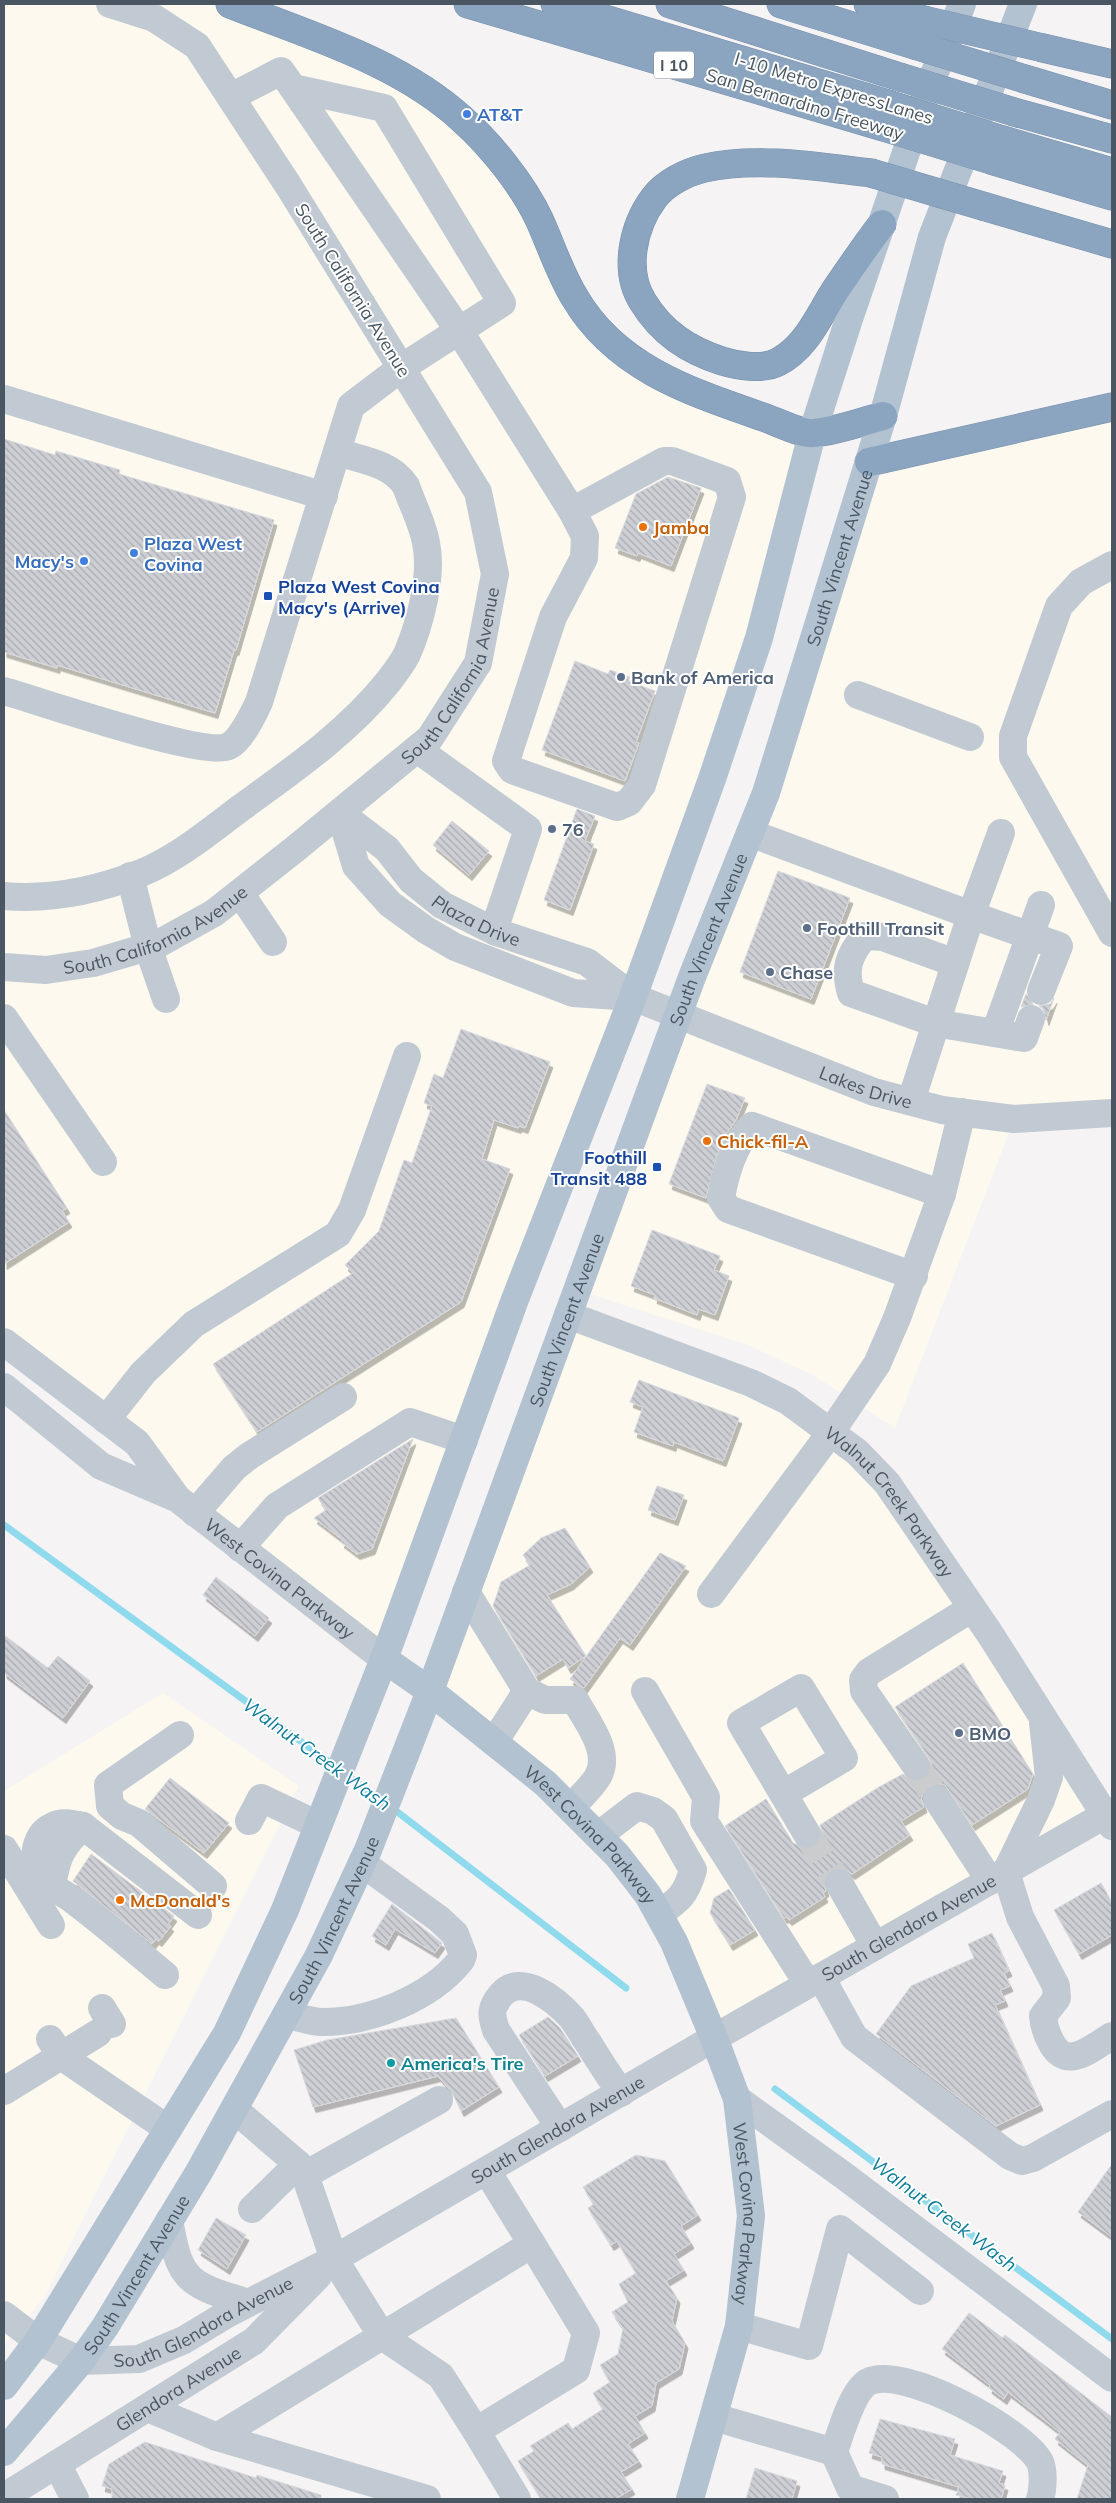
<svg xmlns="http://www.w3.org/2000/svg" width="1116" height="2503" font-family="Mulish,sans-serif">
<defs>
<pattern id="building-back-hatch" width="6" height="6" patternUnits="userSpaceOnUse" patternTransform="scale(1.25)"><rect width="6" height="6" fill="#cdcfd5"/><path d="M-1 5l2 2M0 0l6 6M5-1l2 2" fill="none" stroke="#a8abb0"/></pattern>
<filter id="shadow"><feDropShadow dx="3" dy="5.5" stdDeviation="0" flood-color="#0004"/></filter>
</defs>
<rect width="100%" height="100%" fill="#f5f3f3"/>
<!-- commercial -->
<g fill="#fdf9ef">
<path d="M4,4H218L348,51L465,121L608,342L812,434L787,537L384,1659L178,1499L137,1443L4,1342Z"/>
<path d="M1112,407V1113L1014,1120L895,1428L813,1375L748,1345L577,1290L869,462Z"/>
<path d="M568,1315L751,1383L857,1452L1106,1815L714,2038L648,1895L430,1691Z"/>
<path d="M163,1693L299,1786L44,2297L4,2345V1791Z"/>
</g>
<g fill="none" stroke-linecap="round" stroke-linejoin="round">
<!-- stream -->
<g stroke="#90daee" stroke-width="7">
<path d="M4,1525L336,1767"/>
<path d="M344,1773L382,1801"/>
<path d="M391,1807L626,1988"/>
<path d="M775,2089L1112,2339"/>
</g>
</g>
<!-- building -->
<g fill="url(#building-back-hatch)" stroke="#d7d9de" filter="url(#shadow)">
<path d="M4,439L55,455L56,451L120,470L119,474L274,520L236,650H234L215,713L57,665V668L4,652Z"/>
<path d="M668,477L701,488L671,566L638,553L637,556L615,548L636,494Z"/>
<path d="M575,661L608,674L610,670L630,677L628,681L655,691L636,742L639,743L625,781L542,750Z"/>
<path d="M577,809L595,816L585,841L594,844L570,910L544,900Z"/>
<path d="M452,821L489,851L469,875L433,845Z"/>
<path d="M778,871L850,898L811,999L740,972Z"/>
<path d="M1026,994L1033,1004L1021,1007Z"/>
<path d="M1054,998L1046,1020L1043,1009L1039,1006L1050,1004Z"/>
<path d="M461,1029L550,1062L525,1128L519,1126L518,1128L494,1120L482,1159L510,1169L461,1302L257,1432L213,1364L353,1273L345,1265L379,1231L404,1160L412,1163L432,1106L424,1103L434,1074L443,1078Z"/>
<path d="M707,1084L745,1098L736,1120L726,1134L717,1155L706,1198L669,1184Z"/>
<path d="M4,1110L67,1208L62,1211L69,1222L4,1264Z"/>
<path d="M652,1230L720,1256L714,1270L729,1276L715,1315L699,1309L697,1315L654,1298L655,1295L631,1286Z"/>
<path d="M639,1380L739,1418L723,1461L674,1442L673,1446L634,1432L643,1407L630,1402Z"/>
<path d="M413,1439L372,1549L357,1554L341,1542L343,1540L314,1518L326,1510L318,1498Z"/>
<path d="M657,1486L684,1495L675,1520L648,1510Z"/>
<path d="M565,1528L590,1567L571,1584L547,1595L586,1656L568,1668L563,1659L536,1676L493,1606L501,1582L530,1565L523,1555L541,1538Z"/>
<path d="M660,1553L686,1566L630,1645L620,1638L584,1688L578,1685L570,1679Z"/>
<path d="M216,1577L269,1618L255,1636L203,1595Z"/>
<path d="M4,1635L48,1668L58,1656L90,1681L63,1718L4,1673Z"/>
<path d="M963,1663L1033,1774L1028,1789L972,1825L945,1785L937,1783L929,1786L923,1792L921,1799L924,1807L901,1821L910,1835L852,1874L840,1867L831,1870L826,1875L823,1882L826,1891L823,1893L825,1897L789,1920L786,1917L784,1918L725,1826L766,1799L793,1843L808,1850L815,1847L821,1841L823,1833L820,1825L879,1787L903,1774L910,1780L917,1782L924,1779L930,1772L932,1765L929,1758L895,1707Z"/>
<path d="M170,1778L229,1823L204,1853L145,1809Z"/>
<path d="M91,1854L174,1916L168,1924L171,1926L159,1941L156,1939L152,1944L73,1881Z"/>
<path d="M1101,1883L1112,1903V1935L1079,1954L1054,1910Z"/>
<path d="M729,1889L755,1930L730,1945L710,1913L714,1898Z"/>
<path d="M392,1904L442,1943L435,1953L395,1929L386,1945L372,1936Z"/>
<path d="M992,1933L1009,1971L1004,1973L1010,1986L1000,1990L1005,2001L995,2005L1040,2105L996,2126L876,2034L911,1986L974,1958L968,1944Z"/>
<path d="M548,2017L560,2028L578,2056L545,2076L519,2035Z"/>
<path d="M456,2018L499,2087L461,2111L452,2092L438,2076L313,2107L294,2050L327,2040Z"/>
<path d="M636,2155L665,2161L698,2215L681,2226L691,2243L674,2254L684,2270L666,2281L677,2298L672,2321L685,2343L679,2369L656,2383L652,2406L635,2416L645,2433L628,2444L639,2461L621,2472L632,2489L615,2499H541L518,2461L534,2451L530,2446L568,2423L572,2429L603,2409L593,2393L610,2382L600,2365L618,2354L623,2328L612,2312L628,2302L619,2284L636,2273L617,2241L611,2245L588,2208L594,2204L583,2187Z"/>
<path d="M1112,2164V2237L1078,2212Z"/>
<path d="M216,2218L246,2235L227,2269L198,2250Z"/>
<path d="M969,2313L1003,2338L1005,2335L1112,2417V2499H1077L1088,2465L1055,2439L1060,2432L1008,2392L1004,2399L989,2388L990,2385L942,2349Z"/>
<path d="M880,2419L955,2439L950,2455L1003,2471L999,2483L1005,2485L1001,2499H972L956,2495L959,2487L882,2464V2457L869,2453Z"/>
<path d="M145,2442L256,2478L257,2475L321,2495V2499H112V2489L102,2486L109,2464Z"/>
<path d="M755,2468L797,2481L792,2499H746Z"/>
</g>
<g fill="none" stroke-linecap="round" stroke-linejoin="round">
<!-- minor-tunnel -->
<g stroke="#caccce" stroke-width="28" stroke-dasharray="28 14" stroke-linecap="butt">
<path d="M916,1766L937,1799"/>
<path d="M807,1834L839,1883"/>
</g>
<defs>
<g id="highway">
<path d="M230,4C310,36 399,61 463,120C491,145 523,185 539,219C551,245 560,274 575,298C616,368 691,392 763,417C775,421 803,435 814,433C837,431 861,422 883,416"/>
<path d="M468,4L880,126"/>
<path d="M555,4L888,104"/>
<path d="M670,4L900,77"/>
<path d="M781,4L914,45"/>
<path d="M868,4L924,20"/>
<path d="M1043,48L1112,64"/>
<path d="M1025,79L1112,105"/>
<path d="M1014,112L1112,139"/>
<path d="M1003,140L1112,172"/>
<path d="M994,161L1112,196"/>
<path d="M871,173C819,167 756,156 705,168C687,172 665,183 654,198C633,226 623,271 643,302C662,333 688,350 722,361C738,366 762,370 778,362C807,347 819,315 836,289C851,267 866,245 882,224"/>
<path d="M986,207L1112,244"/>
<path d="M869,462L1112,407"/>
</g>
</defs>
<!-- highway casing -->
<use href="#highway" stroke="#7690ad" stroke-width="29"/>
<!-- minor -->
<g stroke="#c1cad2" stroke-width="28">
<path d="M231,97L281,71L293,88"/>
<path d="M4,399L324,496"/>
<path d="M1112,565L1081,582L1059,606L1013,736V757L1112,933"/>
<path d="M4,691C40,701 204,758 229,746C240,741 254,713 259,702L351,406L401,368L502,303L384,108L293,88L460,332L572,511L585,536L584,558L553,617L506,761L512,770L617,807L629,802L642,785L732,497L727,481L672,461H664L572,511"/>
<path d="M858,695L970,737"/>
<path d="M417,749L528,829L494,930"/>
<path id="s1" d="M340,813L387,849L411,880L442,905L496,932L587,962L633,997L874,1092L942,1110L1014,1119L1112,1113"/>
<path d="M340,813L356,866L390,904L426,930L455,947L573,993L633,997"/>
<path d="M750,833L971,915L911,1101"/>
<path d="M1001,833L971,915L1059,946L1041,991"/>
<path d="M130,876L148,947L166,999"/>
<path d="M240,893L273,942"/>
<path d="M4,896C50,900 98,890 141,873C178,858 210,831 242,807C293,770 348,732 388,682C395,673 402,664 407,654C420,624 433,575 426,543C423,524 412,504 406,486C391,463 362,460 337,452"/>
<path d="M955,963L883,937L865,936C848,955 844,969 851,993L935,1023L1024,1038L1031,1019"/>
<path id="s2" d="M4,967L46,970L93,963L158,944L214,913L295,849L430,738L478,663L495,574L478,492L288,185L197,46L154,18L110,4"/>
<path d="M4,1018L103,1162"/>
<path d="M995,1033L1041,905"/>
<path d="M914,1276L728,1209L721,1198C725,1175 734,1143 752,1126L942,1194"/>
<path id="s3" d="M568,1315L751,1383L788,1401L857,1452L887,1483L990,1634L1112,1826"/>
<path d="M4,1342L137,1443L177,1498"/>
<path id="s4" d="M4,1387L101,1466L178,1499L384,1659"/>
<path d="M106,1420L143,1373L194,1324L338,1234L352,1210L407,1056"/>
<path d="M195,1513L234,1468L249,1456L343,1397"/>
<path d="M240,1548L277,1506L410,1422L464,1440"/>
<path d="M466,1592L527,1691L545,1700H575C587,1722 613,1753 597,1778C590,1789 579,1798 571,1808"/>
<path d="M711,1594L831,1432L877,1364L897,1318L942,1194L962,1112"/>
<path d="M645,1691L706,1797L704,1821L808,1984"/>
<path d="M1043,1723L1049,1777L1041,1800L1006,1872L1020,1917L1056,1986L1057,1998L1043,2016C1044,2027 1046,2033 1051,2042C1067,2072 1091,2048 1112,2036"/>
<path d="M180,1735L108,1785L110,1806L122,1816L139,1823L213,1886"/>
<path d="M494,1742L527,1691"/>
<path d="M916,1766L864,1691L863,1680L869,1672L972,1608"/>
<path d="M783,1794L844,1758L801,1688L741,1723L807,1834"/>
<path d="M937,1799L990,1881"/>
<path d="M249,1821L261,1798L318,1825"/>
<path d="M599,1835L637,1806L653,1811L664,1819L693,1870C686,1895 679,1900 659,1914"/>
<path d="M4,1849L51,1925"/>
<path d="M839,1883L875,1946"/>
<path d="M52,1886C57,1856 61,1847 83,1826"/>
<path d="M165,1975C135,1950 105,1924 73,1900C64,1893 46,1885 40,1875C31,1859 35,1834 53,1826C63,1821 73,1824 83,1826L198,1915"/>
<path d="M821,1977L854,2037L1010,2156L1022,2161L1033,2158L1112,2114"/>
<path d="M102,2008L112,2024"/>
<path d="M286,2015C297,2017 309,2021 320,2022C369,2023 431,1998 461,1960L463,1955L455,1934L439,1919L362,1863"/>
<path d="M50,2039L61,2056L168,2129"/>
<path d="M4,2091L98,2033"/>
<path d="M737,2099L843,2175L1112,2378"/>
<path d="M234,2109L298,2164L305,2175L334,2259L382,2336L441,2376L476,2431"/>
<path d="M560,2128L496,2030C491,2015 490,2008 501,1995C521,1971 557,2001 572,2018C578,2026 583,2036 589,2044C599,2061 610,2077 621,2093"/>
<path d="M487,2171L532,2244"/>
<path d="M305,2175L439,2100"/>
<path d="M252,2209L298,2164"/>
<path d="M169,2221C173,2238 175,2259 186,2273C198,2290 229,2296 248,2303"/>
<path id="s5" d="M4,2315L38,2341L81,2361L139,2359L184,2340L227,2314L334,2259L714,2038L1112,1811"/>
<path d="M739,2326L809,2346L840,2229L920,2291"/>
<path d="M148,2408L217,2437L427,2499"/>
<path d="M714,2417L834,2452"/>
<path d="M217,2437L532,2244L586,2333L576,2370L476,2431L517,2499"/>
<path d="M57,2464L75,2499"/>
<path id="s6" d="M4,2497L254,2341L318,2276"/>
<path d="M885,2499L850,2488L834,2452C840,2435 852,2391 868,2382C902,2364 1023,2430 1040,2462C1044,2471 1043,2490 1040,2499"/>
</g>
<!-- major -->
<g stroke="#b3c2d1" stroke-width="28">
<path id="s7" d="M384,1659L430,1691L546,1784L617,1855L648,1895L674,1942L714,2038L737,2099L751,2216L739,2326L690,2499"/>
<path d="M4,2386L38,2341L227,2033L285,1910L384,1659L514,1302L633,997L712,779L759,638L812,434L849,319L925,97L962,4"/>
<path id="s8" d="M4,2452L81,2361L105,2327L199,2172L319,1955L368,1850L430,1691L692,977L766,793L883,416L932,237L1023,4"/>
</g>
<!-- highway -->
<use href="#highway" stroke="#8ba5c1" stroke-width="28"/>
<defs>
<g id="highway-bridge">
<path d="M924,20L1043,48"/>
<path d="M914,45L1025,79"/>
<path d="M900,77L1014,112"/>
<path d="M888,104L1003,140"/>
<path d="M880,126L994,161"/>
<path d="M871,173L986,207"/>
</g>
</defs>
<!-- highway-bridge casing -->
<use href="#highway-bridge" stroke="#7690ad" stroke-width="29" stroke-linecap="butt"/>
<!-- highway-bridge -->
<use href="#highway-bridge" stroke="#8ba5c1" stroke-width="28"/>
</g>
<!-- markers -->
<g fill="#3f7fe0" stroke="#fff" stroke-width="2">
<circle cx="467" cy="114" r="5"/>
<circle cx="134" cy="553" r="5"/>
<circle cx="84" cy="561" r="5"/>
</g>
<g fill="#e8710a" stroke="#fff" stroke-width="2">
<circle cx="643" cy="527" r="5"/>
<circle cx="707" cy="1141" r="5"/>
<circle cx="120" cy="1900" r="5"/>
</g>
<g fill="#1a4fb4" stroke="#fff" stroke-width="2">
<rect x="263" y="591" width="10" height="10" rx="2.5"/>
<rect x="652" y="1162" width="10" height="10" rx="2.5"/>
</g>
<g fill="#5c6f8a" stroke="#fff" stroke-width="2">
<circle cx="621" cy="677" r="5"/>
<circle cx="552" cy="829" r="5"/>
<circle cx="807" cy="928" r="5"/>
<circle cx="770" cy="972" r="5"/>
<circle cx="959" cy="1733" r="5"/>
</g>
<circle fill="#0f9aa8" stroke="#fff" stroke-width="2" cx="391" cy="2063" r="5"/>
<g text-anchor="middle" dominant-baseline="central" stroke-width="4" stroke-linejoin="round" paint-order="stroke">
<!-- shield labels -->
<rect fill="#fff" stroke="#808990" stroke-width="1" x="654" y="51.5" width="40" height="27" rx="4"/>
<g font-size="16" font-weight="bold" fill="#4a5661">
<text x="674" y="65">I 10</text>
</g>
<!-- street labels -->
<g font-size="18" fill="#4a5661" stroke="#fff">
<text transform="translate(834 88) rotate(17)">I-10 Metro ExpressLanes</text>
<text transform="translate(805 104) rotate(17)">San Bernardino Freeway</text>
<text transform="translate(353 290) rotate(58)">South California Avenue</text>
<text stroke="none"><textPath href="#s8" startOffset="2082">South Vincent Avenue</textPath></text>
<text stroke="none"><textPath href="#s2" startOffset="565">South California Avenue</textPath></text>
<text stroke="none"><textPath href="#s1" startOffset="176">Plaza Drive</textPath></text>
<text stroke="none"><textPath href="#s2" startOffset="160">South California Avenue</textPath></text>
<text stroke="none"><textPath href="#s8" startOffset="1678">South Vincent Avenue</textPath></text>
<text stroke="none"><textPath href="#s1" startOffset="602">Lakes Drive</textPath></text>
<text stroke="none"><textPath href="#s8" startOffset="1272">South Vincent Avenue</textPath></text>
<text stroke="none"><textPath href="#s3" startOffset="381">Walnut Creek Parkway</textPath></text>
<text stroke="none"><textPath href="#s4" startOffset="338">West Covina Parkway</textPath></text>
<text stroke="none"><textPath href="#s7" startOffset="272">West Covina Parkway</textPath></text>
<text stroke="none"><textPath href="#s8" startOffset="628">South Vincent Avenue</textPath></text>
<text stroke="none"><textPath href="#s5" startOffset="1031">South Glendora Avenue</textPath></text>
<text stroke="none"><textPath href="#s5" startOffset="626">South Glendora Avenue</textPath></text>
<text stroke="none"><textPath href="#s7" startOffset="694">West Covina Parkway</textPath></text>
<text stroke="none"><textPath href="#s8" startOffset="222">South Vincent Avenue</textPath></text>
<text stroke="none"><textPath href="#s5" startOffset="221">South Glendora Avenue</textPath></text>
<text stroke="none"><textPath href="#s6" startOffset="205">Glendora Avenue</textPath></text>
</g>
<!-- shop labels -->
<g font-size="18" font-weight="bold" fill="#366cbe" stroke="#fff" text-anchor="start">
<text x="477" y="114">AT&amp;T</text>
<text x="144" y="543">Plaza West<tspan x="144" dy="21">Covina</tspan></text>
<text x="74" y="561" text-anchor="end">Macy's</text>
</g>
<!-- food labels -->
<g font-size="18" font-weight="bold" fill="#c56008" stroke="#fff" text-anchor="start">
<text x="653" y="527">Jamba</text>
<text x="717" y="1141">Chick-fil-A</text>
<text x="130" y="1900">McDonald's</text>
</g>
<!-- transit labels -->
<g font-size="18" font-weight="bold" fill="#164399" stroke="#fff" text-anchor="start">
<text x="278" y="586">Plaza West Covina<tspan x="278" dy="21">Macy's (Arrive)</tspan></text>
<text x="647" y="1157" text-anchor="end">Foothill<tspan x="647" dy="21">Transit 488</tspan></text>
</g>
<!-- service labels -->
<g font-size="18" font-weight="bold" fill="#4e5e75" stroke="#fff" text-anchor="start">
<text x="631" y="677">Bank of America</text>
<text x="562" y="829">76</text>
<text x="817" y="928">Foothill Transit</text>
<text x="780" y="972">Chase</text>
<text x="969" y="1733">BMO</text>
</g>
<!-- culture labels -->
<g font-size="18" font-weight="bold" fill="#0d838f" stroke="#fff" text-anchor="start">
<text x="401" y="2063">America's Tire</text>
</g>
<!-- water labels -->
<g font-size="19" font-style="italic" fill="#0c7c9b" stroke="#fff">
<text transform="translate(317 1754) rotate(36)">Walnut Creek Wash</text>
<text transform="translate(944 2214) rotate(37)">Walnut Creek Wash</text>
</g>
</g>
<!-- border -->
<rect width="1116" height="2503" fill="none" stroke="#4a5661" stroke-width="10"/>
</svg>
